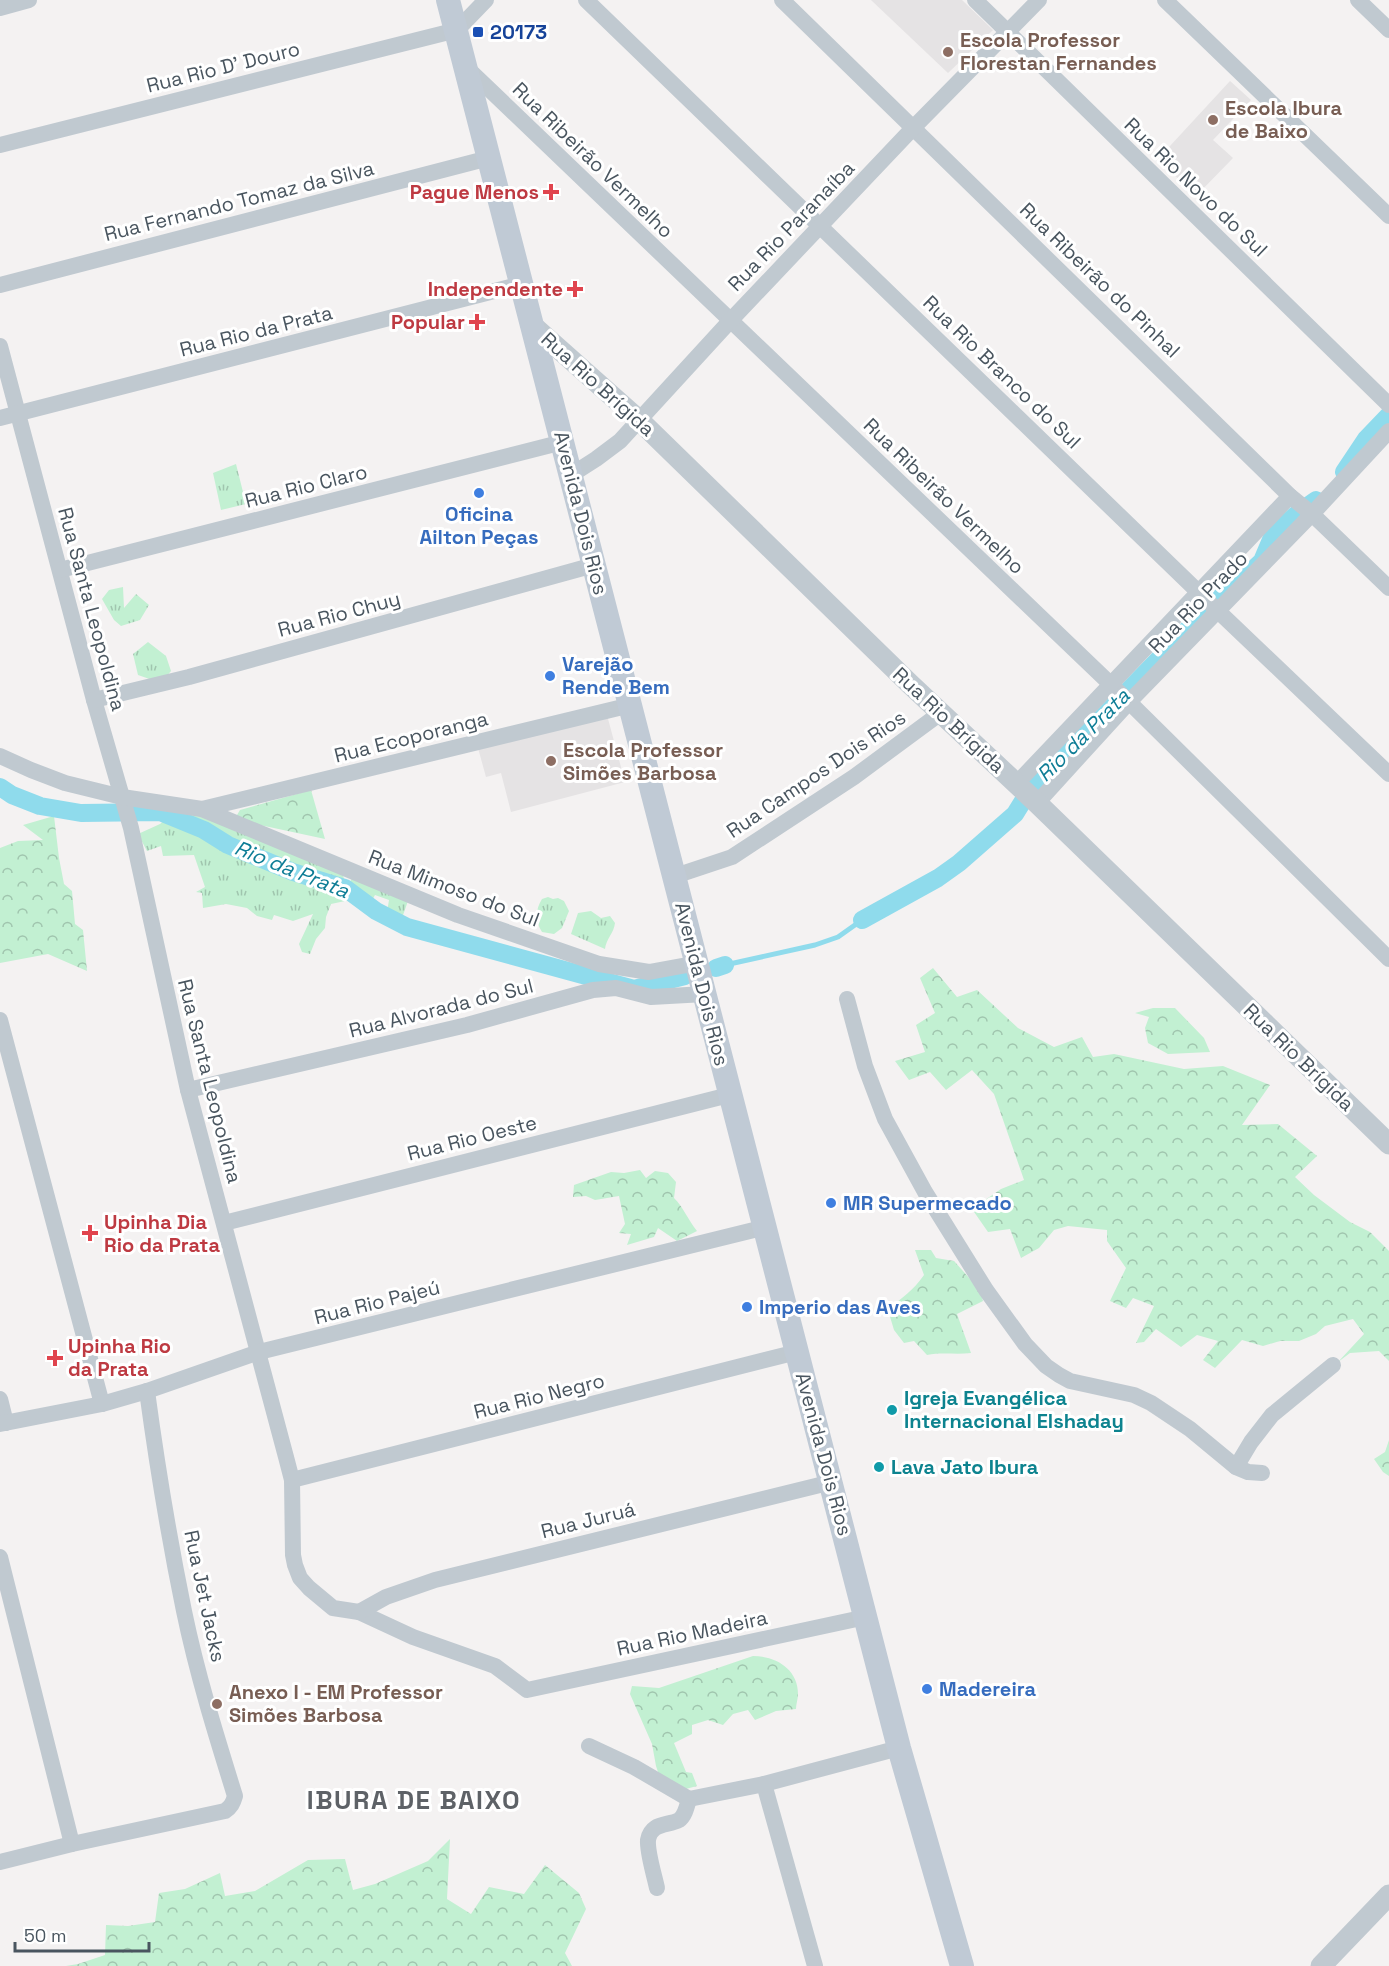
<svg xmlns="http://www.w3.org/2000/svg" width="1389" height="1966" font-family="'Space Grotesk',sans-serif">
<defs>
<pattern id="grass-tufts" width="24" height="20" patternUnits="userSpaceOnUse" patternTransform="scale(1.5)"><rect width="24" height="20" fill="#c2f0d2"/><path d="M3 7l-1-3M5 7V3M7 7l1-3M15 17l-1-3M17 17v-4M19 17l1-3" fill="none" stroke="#a0c5ae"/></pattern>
<pattern id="forest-crowns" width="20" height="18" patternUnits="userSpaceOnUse" patternTransform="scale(1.5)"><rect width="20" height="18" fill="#c2f0d2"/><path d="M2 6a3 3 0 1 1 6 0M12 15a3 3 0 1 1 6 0" fill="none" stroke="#a0c5ae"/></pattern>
</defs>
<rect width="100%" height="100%" fill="#f4f2f2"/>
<!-- education -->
<g fill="#e5e3e4">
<path d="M871,0H962L993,30L948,73Z"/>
<path d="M1230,81L1251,100L1213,140L1233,158L1196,196L1158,159Z"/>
<path d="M607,715L625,782L511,812L501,773L486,777L478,748Z"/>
</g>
<!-- grass -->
<g fill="url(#grass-tufts)">
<path d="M236,464L246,504L221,510L213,473Z"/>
<path d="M123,587L124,608L136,594L149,605L140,620L121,626L114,620L102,599L109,590Z"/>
<path d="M148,642L166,656L171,671L161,683L138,675L133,654Z"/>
<path d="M175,811L192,813L342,871L344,879L350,882L353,876L408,901L402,918L387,912L389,900L375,895L367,910L350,900L331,904L326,917L325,928L316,939L310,954L302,952L299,944L313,914L293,921L274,915L272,920L257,916L247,908L226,904L203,908L202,893L196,892L205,887L194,855L163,856L161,846L147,851L138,834L160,824Z"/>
<path d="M548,897L553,899L558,898L564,901L569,911L562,928L554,934L542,932C535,921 535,910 542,899Z"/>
<path d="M591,911L601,918L610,916L615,923C614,933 606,939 605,949L571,934L578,913Z"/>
</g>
<!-- forest -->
<g fill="url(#forest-crowns)">
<path d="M311,790L325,839L241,821L237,815L240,810Z"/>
<path d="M54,816L59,858L64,884L72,891L75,924L83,930L87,971L48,954L0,963V848L18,841L43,840L23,825Z"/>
<path d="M933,968L957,997L977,990L1018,1028L1054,1047L1082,1037L1093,1057L1114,1054L1184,1069L1223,1066L1270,1085L1242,1125L1278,1124L1317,1156L1295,1177L1314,1195L1350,1222L1370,1232L1389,1251V1361L1379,1351L1350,1353L1338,1362L1364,1334L1353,1319L1325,1326L1316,1334L1299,1341H1280L1263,1346L1242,1340L1215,1368L1203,1360L1218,1341L1197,1335L1181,1347L1156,1329L1144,1342L1136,1343L1154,1306L1133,1298L1126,1308L1110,1301L1126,1268L1107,1241V1230L1068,1226L1054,1230L1039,1248L1021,1258L1010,1229L988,1232L972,1209L1001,1189L1024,1180L994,1094L972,1070L946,1090L930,1072L909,1080L895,1061L925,1052L916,1025L935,1013L920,978Z"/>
<path d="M1153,1008H1175L1204,1038L1210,1052L1168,1054L1148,1043L1145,1028L1149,1017L1135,1013Z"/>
<path d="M640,1170L646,1178L655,1171L668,1173L676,1182L674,1198C684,1208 688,1220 697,1231L677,1241L658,1228L654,1237L627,1245L631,1234L619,1233L625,1224L619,1196L595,1200L586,1196L573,1197L574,1185L611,1172L624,1173Z"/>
<path d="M915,1250H931L936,1258L954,1261L980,1290L983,1301L957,1314L971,1353C956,1355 942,1352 927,1355L914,1341L904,1343L894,1330L888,1310C902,1297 913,1291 924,1275Z"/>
<path d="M1389,1440V1476L1383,1472L1374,1459L1385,1452Z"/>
<path d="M753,1656C776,1656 798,1669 798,1694C798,1699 796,1704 796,1709L776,1711L755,1720L748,1710L733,1714L723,1725L708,1720L692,1725V1734L674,1743L686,1772L692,1773L697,1786L682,1790L660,1778L656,1766L652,1744L630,1694L632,1686L659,1688Z"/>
<path d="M450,1839L447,1899L471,1914L489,1887L524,1894L545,1865L579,1893L586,1909L565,1953L572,1966H66L78,1964L105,1955L106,1925L128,1926L155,1922L159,1893L185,1889L220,1873L225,1896L255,1891L308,1860L345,1859L353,1890L375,1884L428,1861Z"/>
</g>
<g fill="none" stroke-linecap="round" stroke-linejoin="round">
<!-- stream -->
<path stroke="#8fdbec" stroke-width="5" d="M725,965L815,945L838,937L862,920"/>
<!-- canal -->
<g stroke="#8fdbec" stroke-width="18">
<path d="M1344,472L1366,439L1389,415"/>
<path d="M0,787L12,795L40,806L81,813L160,812L204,830L228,845L293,872L345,888L376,911L407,927L634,989L685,976"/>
<path d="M862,920L938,878L959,863L1015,814L1036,780L1084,736L1217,599L1235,586L1262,561L1273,535L1299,512L1316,500"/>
<path d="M716,968L725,965"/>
</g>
<!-- minor -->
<g stroke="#c0c9d0" stroke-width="16">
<path d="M586,0L1218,611L1389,774"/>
<path d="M782,0L1290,496L1312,514L1389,588"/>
<path d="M975,0L1389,405"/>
<path d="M1165,0L1389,216"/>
<path d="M1358,0L1389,30"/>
<path d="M0,8L29,0"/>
<path d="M467,68L1125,698L1389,959"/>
<path d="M0,145L457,30L486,0"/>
<path d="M0,285L489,158"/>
<path d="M0,346L94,700L131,828L188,1090L286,1457L292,1480L293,1555L295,1565L300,1578L309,1588L333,1608L359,1612L413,1637L495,1666L527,1690L866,1617"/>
<path d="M0,418L522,284"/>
<path d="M571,475L596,459L620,441L730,321L914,127L1039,0"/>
<path d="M60,570L563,442"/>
<path d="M94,700L189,677L594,565"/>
<path d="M0,756L31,770L65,783L122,797L202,809L458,915L599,964L649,972L698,963"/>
<path d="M1017,783L1290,496"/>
<path d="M1037,803L1129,702L1312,514L1389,431"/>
<path d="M202,809L631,705"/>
<path d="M675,876L732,857L854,777L942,712"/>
<path d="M847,999L865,1066L885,1119L925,1192L986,1290L1025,1344L1046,1366L1059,1375L1070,1381L1134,1395L1151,1403L1190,1429L1236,1467L1248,1472L1262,1473"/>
<path d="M0,1020L102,1404"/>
<path d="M188,1090L467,1025L593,990L616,988L651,997L705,994"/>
<path d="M224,1223L729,1095"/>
<path d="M0,1399L6,1423"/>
<path d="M0,1424L102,1404L147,1391L259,1352L766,1227"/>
<path d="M1236,1467L1251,1442L1272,1415L1333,1365"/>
<path d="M292,1480L797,1352"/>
<path d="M0,1557L72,1844"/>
<path d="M359,1612L386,1597L435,1580L832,1482"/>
<path d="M589,1746L634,1767L689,1799"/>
<path d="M764,1784L815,1966"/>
<path d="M689,1799L764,1784L899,1748"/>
<path d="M0,1862L72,1844L225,1811C231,1807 233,1803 235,1796C216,1735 197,1674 184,1611C169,1538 157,1465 147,1391"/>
<path d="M657,1888C654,1874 647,1852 648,1840C651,1822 668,1826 679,1820C685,1816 687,1806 689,1799"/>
</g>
<!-- tertiary -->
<g stroke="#c0c9d0" stroke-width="21">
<path d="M532,325L639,420L910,684L1037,803L1389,1144"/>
<path d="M1321,1966L1389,1895"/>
</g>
<!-- secondary -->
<path stroke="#c0cad5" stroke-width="24" d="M448,0L899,1748L962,1966"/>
</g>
<!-- markers -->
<rect fill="#1a4fb4" stroke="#fff" stroke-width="2" x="472" y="26" width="12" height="12" rx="3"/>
<g fill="#8d6e63" stroke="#fff" stroke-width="2">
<circle cx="948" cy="52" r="6"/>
<circle cx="1213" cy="120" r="6"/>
<circle cx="551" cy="761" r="6"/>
<circle cx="217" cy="1704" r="6"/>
</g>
<g fill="#e0444e" stroke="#fff" stroke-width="2">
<path d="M548 183h6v6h6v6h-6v6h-6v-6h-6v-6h6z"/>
<path d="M572 280h6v6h6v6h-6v6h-6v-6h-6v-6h6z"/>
<path d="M474 313h6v6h6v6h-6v6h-6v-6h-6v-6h6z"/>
<path d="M87 1224h6v6h6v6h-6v6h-6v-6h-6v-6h6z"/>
<path d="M52 1349h6v6h6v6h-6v6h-6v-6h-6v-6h6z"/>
</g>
<g fill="#3f7fe0" stroke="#fff" stroke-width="2">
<circle cx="479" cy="493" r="6"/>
<circle cx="550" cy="676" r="6"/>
<circle cx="831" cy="1203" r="6"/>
<circle cx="747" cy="1307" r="6"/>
<circle cx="927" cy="1689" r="6"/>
</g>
<g fill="#0f9aa8" stroke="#fff" stroke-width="2">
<circle cx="892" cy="1410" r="6"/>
<circle cx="879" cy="1467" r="6"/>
</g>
<g text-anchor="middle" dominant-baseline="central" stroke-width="6" stroke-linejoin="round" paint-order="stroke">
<!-- transit labels -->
<g font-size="20" font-weight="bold" fill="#164399" stroke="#fff" text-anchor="start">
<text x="490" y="32">20173</text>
</g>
<!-- education labels -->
<g font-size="20" font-weight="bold" fill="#785e54" stroke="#fff" text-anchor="start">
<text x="960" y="40">Escola Professor<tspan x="960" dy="23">Florestan Fernandes</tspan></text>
<text x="1225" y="108">Escola Ibura<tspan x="1225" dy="23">de Baixo</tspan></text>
<text x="563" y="750">Escola Professor<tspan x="563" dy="23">Simões Barbosa</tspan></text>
<text x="229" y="1692">Anexo I - EM Professor<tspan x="229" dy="23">Simões Barbosa</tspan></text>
</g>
<!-- street labels -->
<g font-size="20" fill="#49555f" stroke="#fff">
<text transform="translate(223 67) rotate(-14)">Rua Rio D' Douro</text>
<text transform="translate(593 160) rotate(44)">Rua Ribeirão Vermelho</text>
<text transform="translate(1196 187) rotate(44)">Rua Rio Novo do Sul</text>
<text transform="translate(239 201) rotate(-14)">Rua Fernando Tomaz da Silva</text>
<text transform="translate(791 226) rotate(-46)">Rua Rio Paranaíba</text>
<text transform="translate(1100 280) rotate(44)">Rua Ribeirão do Pinhal</text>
<text transform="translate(256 331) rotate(-14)">Rua Rio da Prata</text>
<text transform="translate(1002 372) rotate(44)">Rua Rio Branco do Sul</text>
<text transform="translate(598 384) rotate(42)">Rua Rio Brígida</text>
<text transform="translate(306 486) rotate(-14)">Rua Rio Claro</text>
<text transform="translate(944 496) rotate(44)">Rua Ribeirão Vermelho</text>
<text transform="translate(581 513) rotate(76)">Avenida Dois Rios</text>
<text transform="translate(1198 602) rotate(-46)">Rua Rio Prado</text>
<text transform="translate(92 609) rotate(75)">Rua Santa Leopoldina</text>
<text transform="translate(339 614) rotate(-15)">Rua Rio Chuy</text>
<text transform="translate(949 720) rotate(43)">Rua Rio Brígida</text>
<text transform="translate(411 737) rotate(-14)">Rua Ecoporanga</text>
<text transform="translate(816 774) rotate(-34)">Rua Campos Dois Rios</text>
<text transform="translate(454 888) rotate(21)">Rua Mimoso do Sul</text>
<text transform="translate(702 984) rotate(76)">Avenida Dois Rios</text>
<text transform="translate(441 1008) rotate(-14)">Rua Alvorada do Sul</text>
<text transform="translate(1299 1057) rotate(44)">Rua Rio Brígida</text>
<text transform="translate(210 1081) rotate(76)">Rua Santa Leopoldina</text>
<text transform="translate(472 1138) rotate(-14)">Rua Rio Oeste</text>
<text transform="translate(377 1302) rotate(-14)">Rua Rio Pajeú</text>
<text transform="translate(539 1396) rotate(-14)">Rua Rio Negro</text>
<text transform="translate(824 1454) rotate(75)">Avenida Dois Rios</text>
<text transform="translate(588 1520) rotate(-14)">Rua Juruá</text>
<text transform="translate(205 1596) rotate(78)">Rua Jet Jacks</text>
<text transform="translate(692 1633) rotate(-12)">Rua Rio Madeira</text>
</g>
<!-- health labels -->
<g font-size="20" font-weight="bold" fill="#be3a42" stroke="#fff" text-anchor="end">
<text x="539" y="192">Pague Menos</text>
<text x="563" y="289">Independente</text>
<text x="465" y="322">Popular</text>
<text x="104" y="1222" text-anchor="start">Upinha Dia<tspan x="104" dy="23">Rio da Prata</tspan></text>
<text x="68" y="1346" text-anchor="start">Upinha Rio<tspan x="68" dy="23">da Prata</tspan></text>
</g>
<!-- shop labels -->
<g font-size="20" font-weight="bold" fill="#366cbe" stroke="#fff" text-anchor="start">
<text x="479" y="514" text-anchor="middle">Oficina<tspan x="479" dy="23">Ailton Peças</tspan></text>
<text x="562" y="664">Varejão<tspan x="562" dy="23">Rende Bem</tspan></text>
<text x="843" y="1203">MR Supermecado</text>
<text x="759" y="1307">Imperio das Aves</text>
<text x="939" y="1689">Madereira</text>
</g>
<!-- culture labels -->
<g font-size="20" font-weight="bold" fill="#0d838f" stroke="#fff" text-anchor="start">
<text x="904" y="1398">Igreja Evangélica<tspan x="904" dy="23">Internacional Elshaday</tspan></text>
<text x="891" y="1467">Lava Jato Ibura</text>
</g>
<!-- water labels -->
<g font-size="21" font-style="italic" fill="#0e7d96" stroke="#fff">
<text transform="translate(1083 735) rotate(-45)">Rio da Prata</text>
<text transform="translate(292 869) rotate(22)">Rio da Prata</text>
</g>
<!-- district labels -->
<g font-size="26" font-weight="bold" letter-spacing="1.5" fill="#5e6267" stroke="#fff">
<text x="414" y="1800">IBURA DE BAIXO</text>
</g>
</g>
<!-- scale -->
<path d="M15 1942v9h134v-9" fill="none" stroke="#49555f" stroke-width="3"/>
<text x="24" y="1942" font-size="18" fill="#49555f" stroke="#ffffff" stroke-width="4.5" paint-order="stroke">50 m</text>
</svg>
